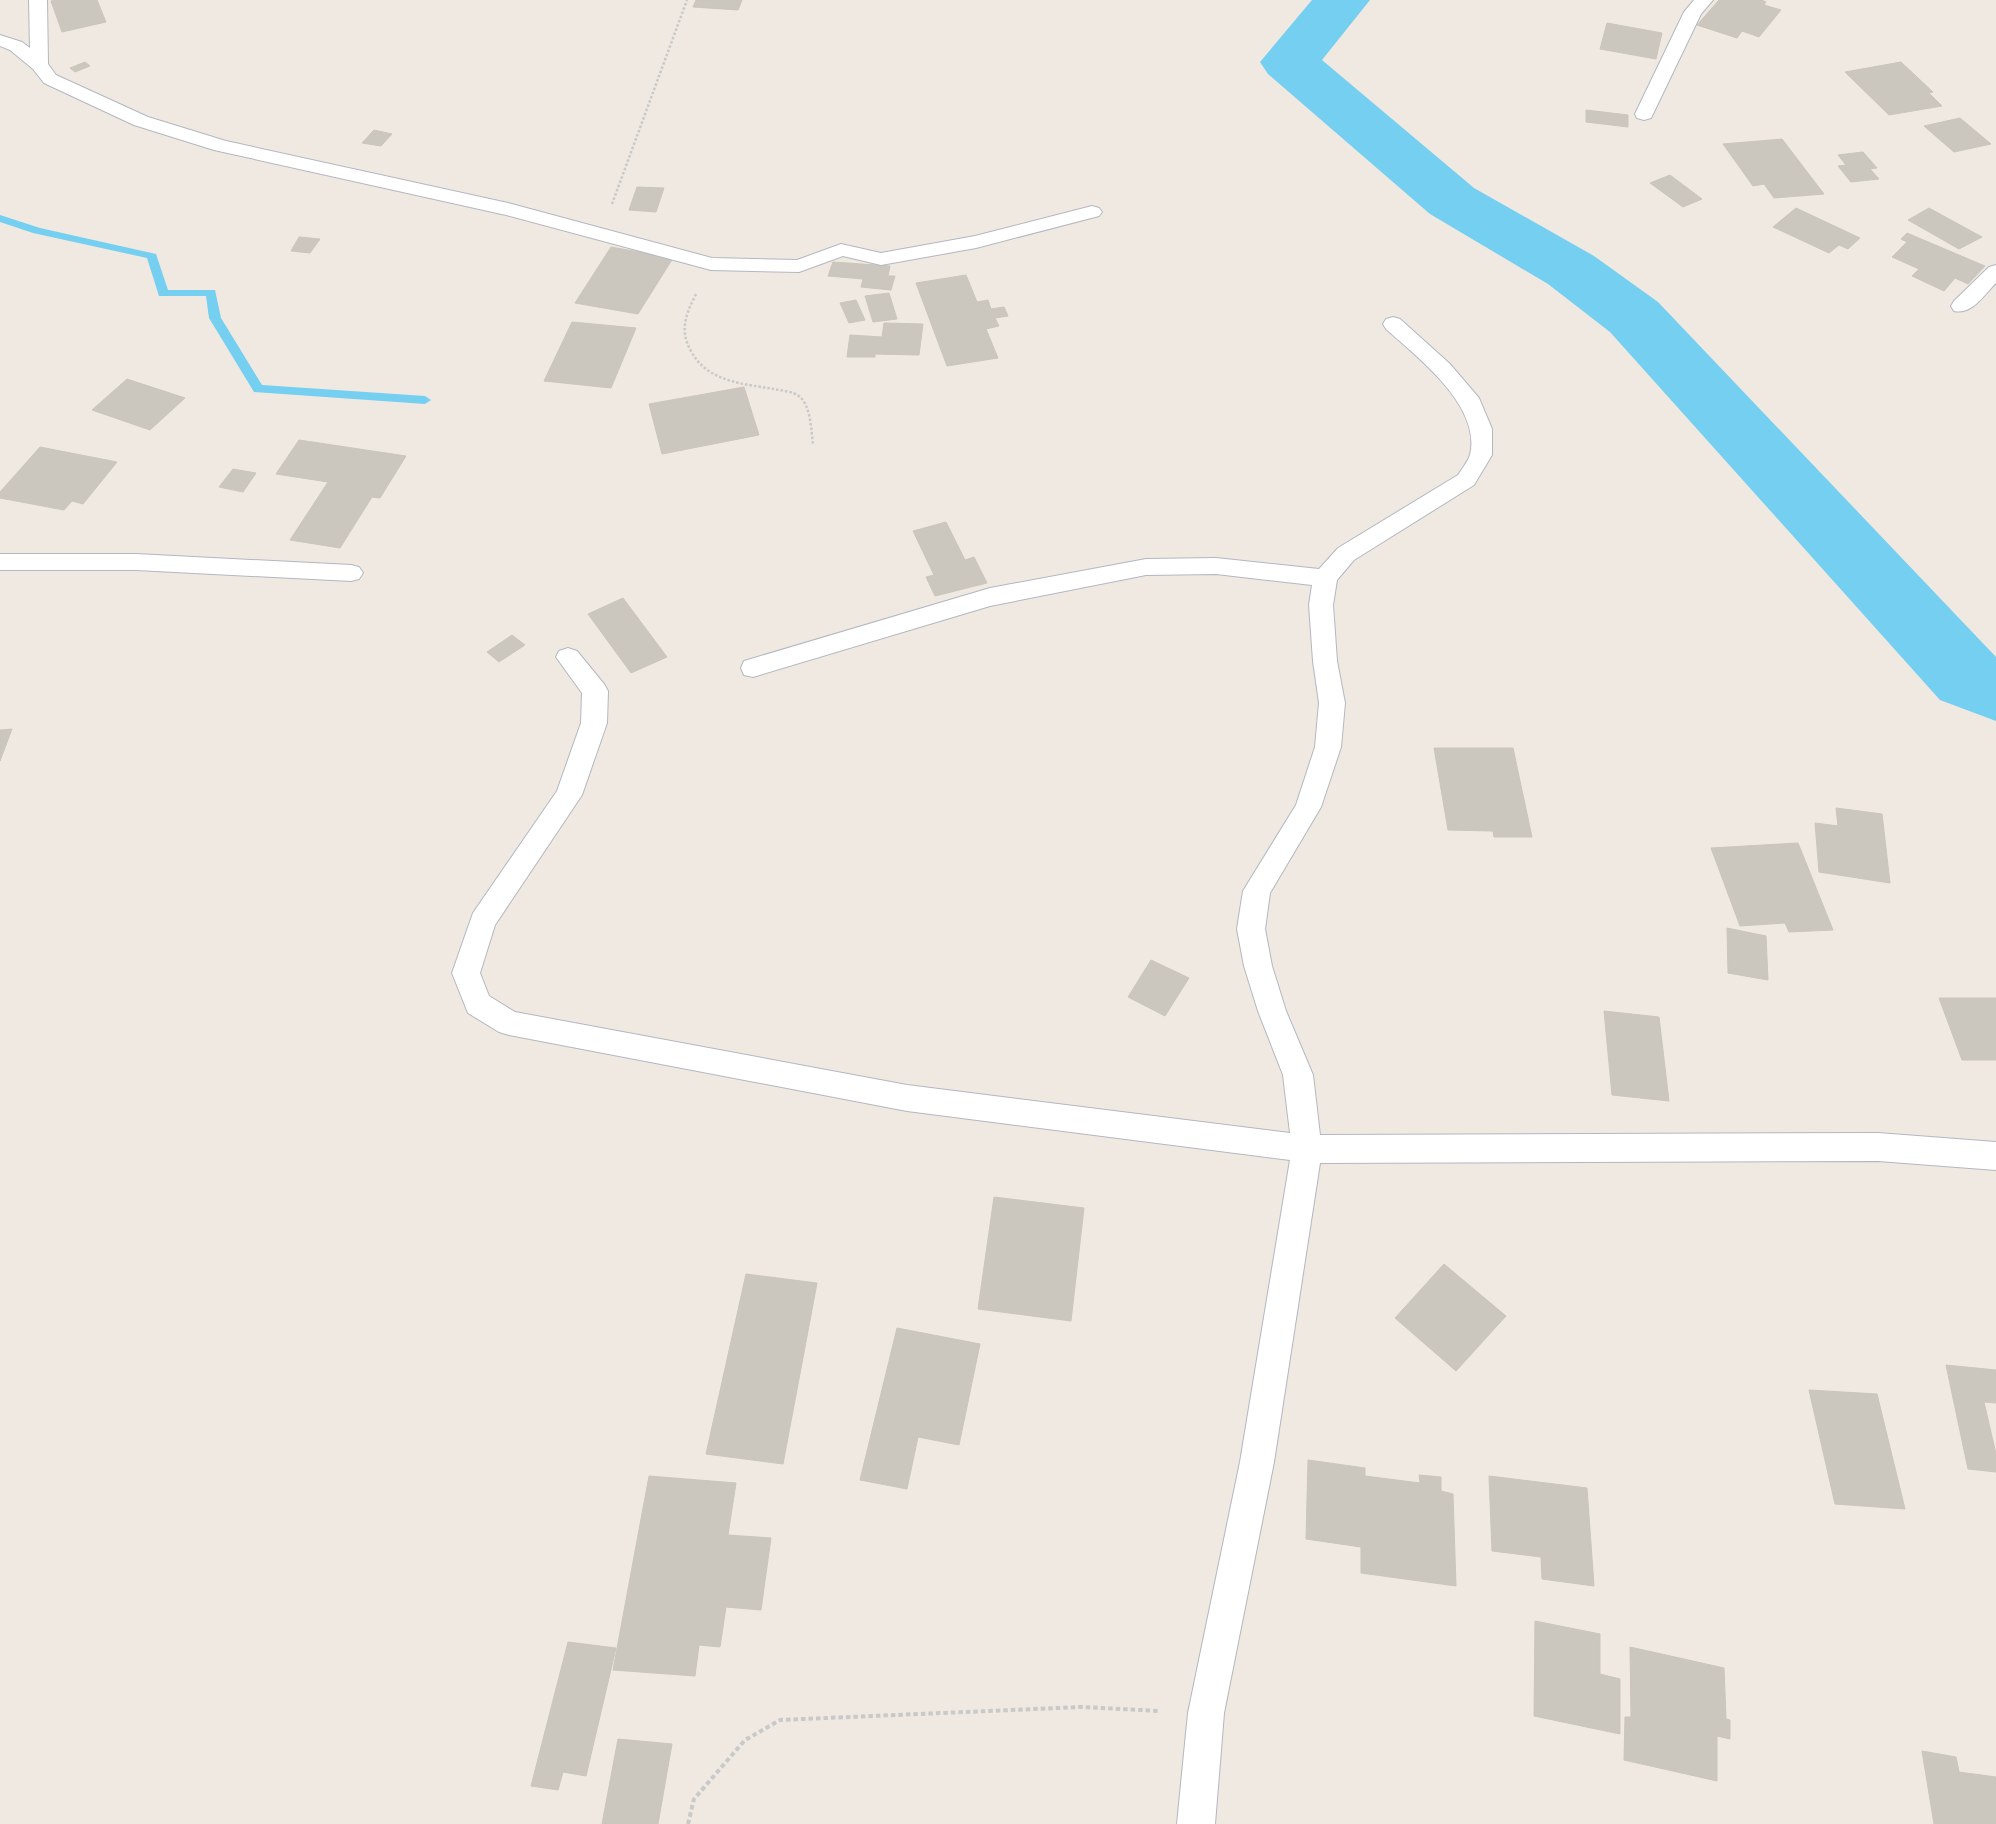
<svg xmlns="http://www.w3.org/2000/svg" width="1996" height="1824" font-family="Roboto,sans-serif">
<rect width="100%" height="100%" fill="#efe9e1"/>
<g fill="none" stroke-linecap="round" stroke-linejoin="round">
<!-- stream -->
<path fill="#75cff0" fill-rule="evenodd" d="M0,215L40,228L156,254L168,290H215L221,318L262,385L425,396L431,400L425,404L254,392L209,318L206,296H159L147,258L33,233L0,222Z"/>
<!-- river -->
<path fill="#75cff0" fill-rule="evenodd" d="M1312,0H1370L1322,60L1474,188L1594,256L1658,302L1996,657V721L1940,700L1610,332L1548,284L1430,214L1268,74L1260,62Z"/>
</g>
<!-- building -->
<g fill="#cbc7bf" stroke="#cbc5ba">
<path d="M57,0H97L106,22L62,32L51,1Z"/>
<path d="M696,0H742L738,10L693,7Z"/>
<path d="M1719,0H1762L1766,2L1764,5L1781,10L1759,37L1742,31L1737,38L1697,25Z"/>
<path d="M1607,23L1662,33L1656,59L1600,49Z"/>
<path d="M85,62L90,66L75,72L70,68Z"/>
<path d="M1901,62L1933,92L1929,93L1942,106L1889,115L1845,72Z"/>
<path d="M1586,110L1628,115V127L1586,122Z"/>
<path d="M1960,118L1991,144L1954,152L1924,126Z"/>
<path d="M374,130L392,134L381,146L362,143Z"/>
<path d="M1782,139L1824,194L1774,198L1764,184L1753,186L1723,144Z"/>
<path d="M1863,152L1877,168L1870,169L1879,179L1851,182L1838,166L1846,165L1838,155Z"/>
<path d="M1670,175L1702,199L1683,207L1650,183Z"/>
<path d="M637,187L664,188L656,212L629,210Z"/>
<path d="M1796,208L1860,238L1848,249L1839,245L1829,253L1773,227Z"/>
<path d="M1929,208L1982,237L1959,249L1908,220Z"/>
<path d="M1907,233L1985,266L1968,284L1955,278L1944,291L1912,276L1919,269L1892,257L1907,242L1901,239Z"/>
<path d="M299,237L320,239L310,253L291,251Z"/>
<path d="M611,247L673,258L638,314L575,303Z"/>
<path d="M833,262L890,266L888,276H895L891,290L861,287L863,279L828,276Z"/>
<path d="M966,275L977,302L988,300L991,309L1004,307L1008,316L995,318L999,326L986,329L998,358L947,366L916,283Z"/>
<path d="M889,293L897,319L873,322L865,296Z"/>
<path d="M856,300L865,320L849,323L840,303Z"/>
<path d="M572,322L636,328L611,388L544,381Z"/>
<path d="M884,323L923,324L919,355L875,354V357H847L850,335L882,337Z"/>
<path d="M127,379L185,398L150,430L92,410Z"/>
<path d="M744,387L759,435L662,454L649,404Z"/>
<path d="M299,440L406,456L380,498L372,497L340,548L290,540L328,482L276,474Z"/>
<path d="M40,447L117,462L83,504L72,501L64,510L0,498V492Z"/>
<path d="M233,469L256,473L243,492L219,487Z"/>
<path d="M946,522L965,560L974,557L987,583L935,596L926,577L934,575L913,531Z"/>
<path d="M623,598L667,657L631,673L588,614Z"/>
<path d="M512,635L525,645L499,662L487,652Z"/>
<path d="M12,729L0,761V730Z"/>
<path d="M1434,748H1513L1532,837H1494L1493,831L1448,830Z"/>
<path d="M1836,808L1882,814L1890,883L1819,872L1815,823L1838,826Z"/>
<path d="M1798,843L1833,930L1789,932L1785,923L1740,926L1711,848Z"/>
<path d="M1727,928L1766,936L1768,980L1728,973Z"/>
<path d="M1151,960L1189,978L1165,1016L1128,997Z"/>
<path d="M1939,998H1996V1060H1962Z"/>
<path d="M1604,1011L1659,1017L1669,1101L1612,1095Z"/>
<path d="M994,1197L1084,1208L1071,1321L978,1309Z"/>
<path d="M1444,1264L1506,1316L1456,1371L1395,1318Z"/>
<path d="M746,1274L817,1283L783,1464L706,1454Z"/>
<path d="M897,1328L980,1344L959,1445L918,1437L907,1489L860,1480Z"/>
<path d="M1946,1365L1996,1370V1403L1984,1402L1996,1454V1472L1968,1469Z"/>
<path d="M1809,1390L1877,1394L1905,1509L1835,1504Z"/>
<path d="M1308,1460L1365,1468V1476L1420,1483L1419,1475L1441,1477V1491L1453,1494L1456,1586L1361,1573V1547L1306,1539Z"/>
<path d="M649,1476L736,1483L728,1535L771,1538L761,1610L726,1607L720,1647L699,1645L695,1676L613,1670Z"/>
<path d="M1489,1476L1587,1488L1594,1586L1542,1579L1541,1557L1492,1551Z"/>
<path d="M1535,1621L1600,1634V1674L1620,1679V1734L1534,1716Z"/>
<path d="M568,1642L616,1648L586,1776L563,1772L558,1790L531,1786Z"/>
<path d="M1630,1647L1724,1668L1726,1719L1730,1720V1739L1717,1736V1781L1624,1760L1625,1717H1631Z"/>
<path d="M618,1739L672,1744L658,1824H602Z"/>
<path d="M1922,1751L1956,1757L1959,1772L1996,1777V1824H1934Z"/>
</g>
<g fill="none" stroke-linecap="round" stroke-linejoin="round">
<defs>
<g id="minor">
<path d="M29,0H47L48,64L56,75L148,117L226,141L508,203L712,258L797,260L841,244L881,253L975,236L1092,206L1099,208L1102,212L1099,216L976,248L881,265L843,256L799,272L711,270L506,215L214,150L134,125L44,83L33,69L10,50L0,46V35L22,42L30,48Z"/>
<path d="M1694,0H1713L1701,14L1653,114L1651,118L1644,120L1637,118L1635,114L1684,12Z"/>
<path d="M1996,265V283C1984,295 1972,315 1954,311L1951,306L1954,301L1989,267Z"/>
<path d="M1393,317L1400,319L1450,364L1479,398L1492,429V455L1474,485L1354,560L1337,580L1333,605L1337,661L1345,703L1341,747L1321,807L1270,893L1265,929L1272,966L1286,1011L1313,1075L1320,1135L1878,1133L1996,1142V1170L1878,1161L1320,1163L1274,1462L1224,1713L1215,1824H1177L1188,1713L1240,1462L1290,1160L907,1111L509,1035L499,1032L468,1013L452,973L473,913L557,791L581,723L582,693L556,657L559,651L568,648L577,651L604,684L608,691L607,723L582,795L495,925L480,973L489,996L515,1012L907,1085L1290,1133L1283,1075L1258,1011L1244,966L1237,929L1243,891L1296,805L1315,747L1319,703L1313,661L1309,605L1312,585L1216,574L1146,575L990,606L753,677L744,675L741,668L744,661L990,588L1146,559L1216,558L1319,569L1338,548L1458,475C1462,469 1468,461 1470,455C1482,406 1417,357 1386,329L1383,324L1386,319Z"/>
<path d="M0,554H136L351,565L359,567L363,573L359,579L351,581L136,570H0Z"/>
</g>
</defs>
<!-- minor casing -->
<use href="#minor" stroke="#b4b7c1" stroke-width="2"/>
<!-- path-far1 -->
<g stroke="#c9c9c9" stroke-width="2.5" stroke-dasharray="2.5 2" stroke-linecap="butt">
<path d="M612,204L687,0"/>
<path d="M696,294C686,314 679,330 691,351C707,382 744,384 774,389C783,391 793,391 800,397C811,407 811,430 813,444"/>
</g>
<!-- path -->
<path stroke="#c9c9c9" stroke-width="4" stroke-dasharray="4.5 3" stroke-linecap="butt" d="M688,1824L694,1799L745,1740L780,1720L1081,1707L1160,1711"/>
<!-- minor -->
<use href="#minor" fill="#fff" fill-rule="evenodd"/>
</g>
</svg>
